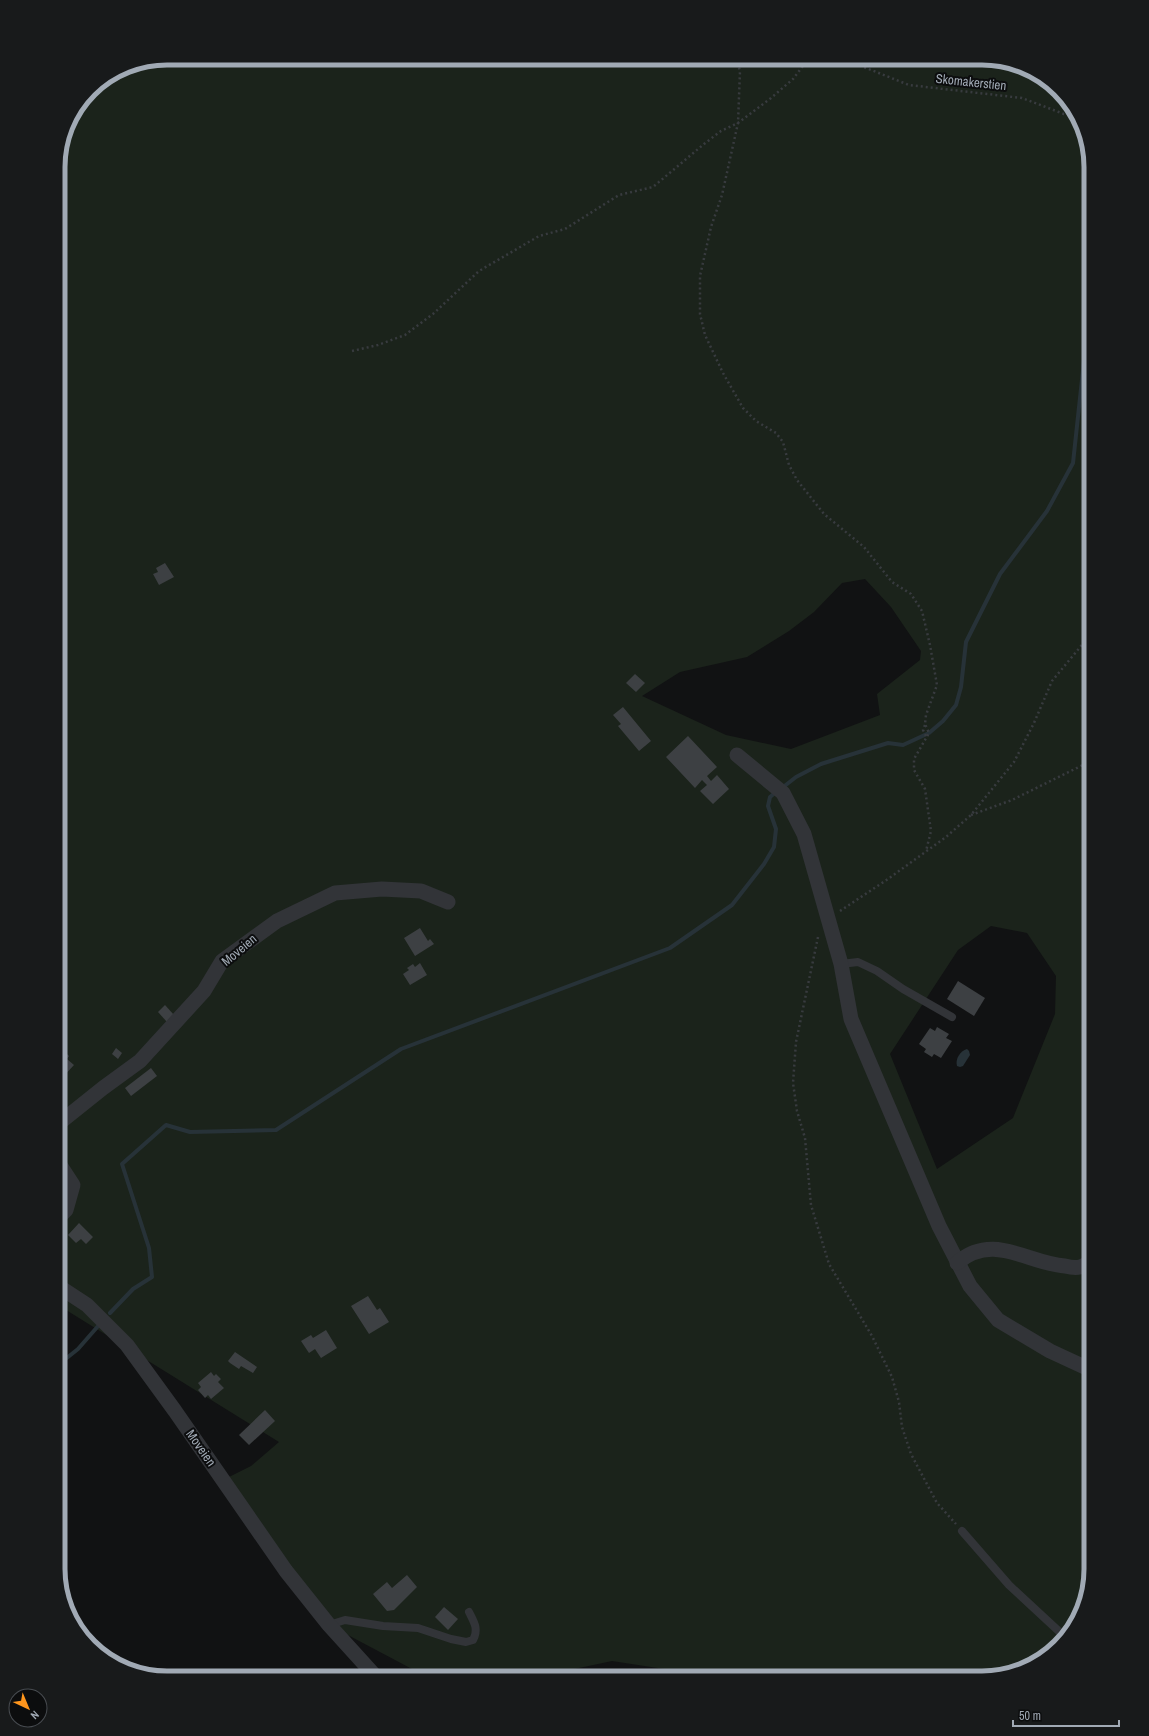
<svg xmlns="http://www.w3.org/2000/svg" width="1149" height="1736" font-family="'Archivo Narrow',sans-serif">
<rect width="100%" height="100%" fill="#111213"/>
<!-- green -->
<path fill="#1b231b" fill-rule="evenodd" d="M167,58H989L1042,76L1077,113L1091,167V1569L1076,1624L1072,1628L1068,1625L1063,1637L1036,1664L982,1678H698L664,1669L612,1661L532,1678H429L329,1625L219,1482L251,1466L279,1442L58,1305V160L66,125L90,90L125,66ZM865,579L891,607L921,651L920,660L877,694L880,715L791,749L726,735L642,696L680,672L747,657L789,631L814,612L842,583ZM991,926L1027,933L1056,976L1055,1014L1013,1118L937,1169L890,1054L958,950Z"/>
<!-- water -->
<path fill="#273238" d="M967,1049L969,1051L970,1055L963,1066L960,1067L957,1066C955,1059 960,1051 967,1049Z"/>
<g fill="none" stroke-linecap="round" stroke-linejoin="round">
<!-- stream -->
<g stroke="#273238" stroke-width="4">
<path d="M1091,222L1084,185L1091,178"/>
<path d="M782,788L796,777L821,764L888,743L903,745L929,733L943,721L956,705L961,687L966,642L1000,574L1047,511L1073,463L1091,296"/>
<path d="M110,1313L133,1289L152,1277L149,1248L122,1164L166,1125L190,1132L276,1130L401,1049L670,948L732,905L764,864L774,847L776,829L768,806L770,797L776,792"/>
<path d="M58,1365L78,1349L99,1325"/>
</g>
</g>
<!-- building -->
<g fill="#3d4043">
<path d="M165,563L174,577L159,585L153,574L158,572L156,568Z"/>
<path d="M635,674L645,683L636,692L626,683Z"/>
<path d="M623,707L651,741L639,751L618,726L621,724L613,715Z"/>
<path d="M688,736L717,767L707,776L711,781L717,775L729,789L713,804L700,791L707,785L702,780L695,788L666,757Z"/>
<path d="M420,928L428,941L430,939L434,944L415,956L404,938Z"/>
<path d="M420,963L427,975L410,985L403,974L409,970L407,968L413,964L415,967Z"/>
<path d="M958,981L985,998L974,1016L947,999Z"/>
<path d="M165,1005L174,1015L167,1022L158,1012Z"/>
<path d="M937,1027L949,1034L946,1038L952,1041L941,1058L934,1054L932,1057L924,1052L926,1049L919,1044L930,1028L935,1031Z"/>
<path d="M116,1048L122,1053L118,1059L112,1054Z"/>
<path d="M64,1051L69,1056L67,1059L74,1065L62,1078L58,1074V1053L61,1054Z"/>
<path d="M151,1068L157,1076L131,1096L125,1088Z"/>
<path d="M79,1223L93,1237L86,1244L81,1239L76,1243L68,1235Z"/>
<path d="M368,1296L377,1310L380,1308L389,1322L369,1334L351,1306Z"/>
<path d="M326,1330L337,1348L321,1358L315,1349L309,1353L301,1341L311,1335L313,1338Z"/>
<path d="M235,1352L257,1367L253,1373L241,1366L239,1369L230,1363L228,1361Z"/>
<path d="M211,1372L214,1376L216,1374L221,1379L218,1382L224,1388L211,1399L208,1395L205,1398L198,1390L201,1387L198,1383Z"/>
<path d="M265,1410L275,1421L249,1445L239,1435Z"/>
<path d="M407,1575L417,1587L394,1610L387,1611L373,1594L387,1582L392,1588Z"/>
<path d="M444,1607L458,1619L448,1630L435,1617Z"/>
</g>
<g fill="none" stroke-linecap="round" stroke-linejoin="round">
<!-- path -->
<g stroke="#383b3f" stroke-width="2.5" stroke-dasharray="2 3" stroke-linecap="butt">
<path d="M736,58L740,71L738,123L722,195L711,227L700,276V314L705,335L723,373L743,408L756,421L776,433L783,442L789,465L797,480L824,514L864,547L892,582L911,594L922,611L930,645L937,685L926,715L925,724L929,733L914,759V770L925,789L931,831L926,851"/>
<path d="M841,58L909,85L1022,98L1064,114L1077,115"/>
<path d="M352,351L378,345L405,335L433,314L479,271L539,236L565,229L619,195L653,187L704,144L721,131L738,123L771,98L793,79L809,58"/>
<path d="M925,725L923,730L927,738"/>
<path d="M971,815L1012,800L1091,761"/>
<path d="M840,911L888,879L946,837L971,815L1014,762L1034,723L1052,681L1091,634"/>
<path d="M818,937L796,1042L793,1083L797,1111L805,1138L811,1205L829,1264L872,1336L892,1377L899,1402L902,1427L911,1454L937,1503L956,1524"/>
</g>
<!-- service -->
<g stroke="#323438" stroke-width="8">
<path d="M841,964L858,962L877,971L903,989L952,1017"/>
<path d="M962,1531L1009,1585L1064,1636"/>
<path d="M329,1625L345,1620L383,1626L418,1628L451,1639L466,1642L473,1640C479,1629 474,1622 469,1612"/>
</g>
<!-- minor -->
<g stroke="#323438" stroke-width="15">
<path d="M737,755L783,793L804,834L841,964L851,1019L939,1226L970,1286L998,1320L1050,1351L1091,1370"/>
<path d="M58,1124L103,1088L140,1061L204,991L222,961L277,921L335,893L382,889L421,891L448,902"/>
<path d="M58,1218L66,1210L73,1185L58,1162"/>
<path d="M957,1263C993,1232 1027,1263 1065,1266C1069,1267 1076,1268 1080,1267C1084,1266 1088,1263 1091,1261"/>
<path d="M58,1286L87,1305L127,1345L175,1411L286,1571L329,1625L377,1678"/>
</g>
</g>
<g text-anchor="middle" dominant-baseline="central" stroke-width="4" stroke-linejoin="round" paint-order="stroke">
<!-- street labels -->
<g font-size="13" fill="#a1aab5" stroke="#0c0d0e">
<text transform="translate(971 82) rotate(6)">Skomakerstien</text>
<text transform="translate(239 950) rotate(-40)">Moveien</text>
<text transform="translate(201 1448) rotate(55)">Moveien</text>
</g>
</g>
<!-- crop -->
<path d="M0 0H1149V1736H0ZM167 65H982A102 102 0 0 1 1084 167V1569A102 102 0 0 1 982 1671H167A102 102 0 0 1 65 1569V167A102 102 0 0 1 167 65Z" fill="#181a1b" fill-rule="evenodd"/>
<path fill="none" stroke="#a1aab5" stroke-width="5" d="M167 65H982A102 102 0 0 1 1084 167V1569A102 102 0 0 1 982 1671H167A102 102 0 0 1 65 1569V167A102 102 0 0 1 167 65Z"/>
<!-- north arrow -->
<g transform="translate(28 1708) rotate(136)"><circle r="19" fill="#0c0d0e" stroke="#484c51"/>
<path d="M0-3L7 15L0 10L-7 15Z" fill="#ff961d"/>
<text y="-6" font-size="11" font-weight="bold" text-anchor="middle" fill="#a1aab5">N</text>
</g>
<!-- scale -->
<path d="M1013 1720v6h106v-6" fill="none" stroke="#a1aab5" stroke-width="2"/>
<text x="1019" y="1720" font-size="12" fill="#a1aab5" stroke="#0c0d0e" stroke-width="3" paint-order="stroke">50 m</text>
</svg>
